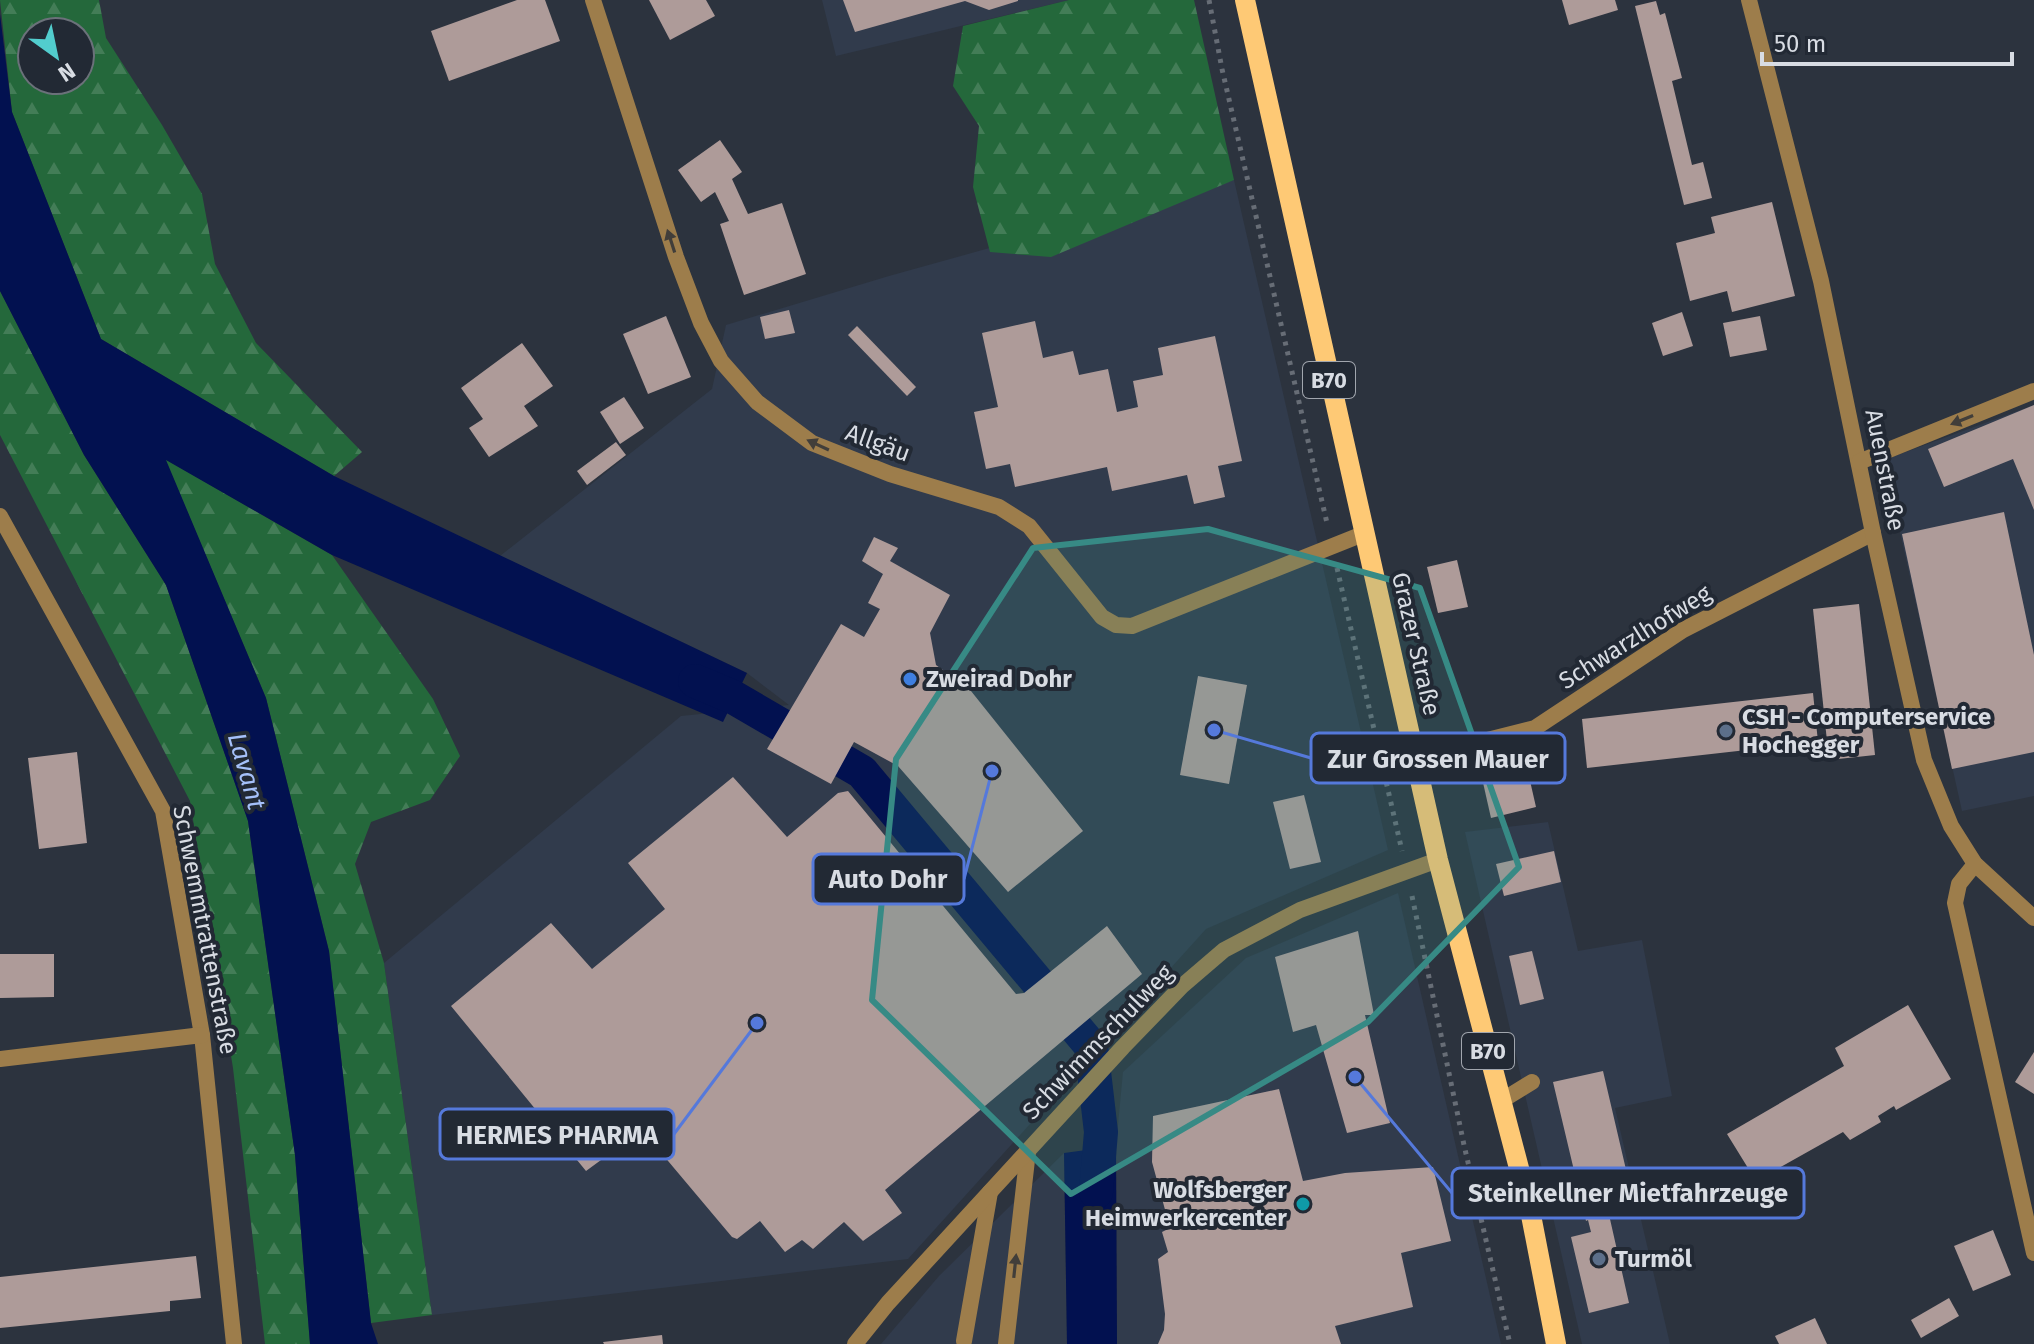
<svg xmlns="http://www.w3.org/2000/svg" width="2034" height="1344" font-family="'Fira Sans',sans-serif">
	<style>
		.built { fill: #313b4c }
		.forest { fill: url(#forest-firs); fill-rule: evenodd }
		.water { fill: #021150 }
		.lines { fill: none; stroke-linecap: round; stroke-linejoin: round }
		.canal { stroke: #021150; stroke-width: 34 }
		.building { fill: #ae9b99 }
		.path { stroke: #676d76; stroke-width: 5; stroke-dasharray: 4 6; stroke-linecap: butt }
		.service { stroke: #9d7d4b; stroke-width: 16 }
		.minor { stroke: #9d7d4b; stroke-width: 16 }
		.primary { stroke: #fec975; stroke-width: 20 }
		.oneway { fill: #413e3a }
		.marked { fill: #378a85; fill-opacity: 0.2; stroke: #378a85; stroke-width: 6; stroke-linejoin: round }
		.shop-dot { fill: #3f7fe0; stroke: #222934; stroke-width: 3 }
		.service-dot { fill: #5c6f8a; stroke: #222934; stroke-width: 3 }
		.culture-dot { fill: #0f9aa8; stroke: #222934; stroke-width: 3 }
		.labels { text-anchor: middle; stroke-width: 8; stroke-linejoin: round; paint-order: stroke }
		.shield { fill: #222934; stroke: #a1a6ae; stroke-width: 2 }
		.shield-label { font-size: 22px; font-weight: bold; fill: #d8dce3 }
		.street-label { font-size: 24px; fill: #d8dce3; stroke: #222934 }
		.poi-label { font-size: 24px; font-weight: bold; fill: #d8dce3; stroke: #222934; text-anchor: start }
		.water-label { font-size: 26px; font-style: italic; fill: #a5c0f9; stroke: #222934 }
		.leader { fill: none; stroke: #5579db; stroke-width: 3 }
		.callout-dot { fill: #5579db; stroke: #222934; stroke-width: 3 }
		.callout { fill: #222934; stroke: #5579db; stroke-width: 3 }
		.callout-label { font-size: 26px; text-anchor: middle; font-weight: bold; fill: #d8dce3 }
	</style>
	<defs>
		<pattern id="forest-firs" width="22" height="20" patternUnits="userSpaceOnUse" patternTransform="scale(2)"><rect width="22" height="20" fill="#24683b"/><path d="M5 1l3.5 6h-7zM16 11l3.5 6h-7z" fill="#437d57"/></pattern>
	</defs>
	<rect width="100%" height="100%" fill="#2c333e"/>
	<g class="built">
		<polygon points="822,0 1069,0 836,56"/>
		<polygon points="1234,180 1388,850 1206,929 908,1259 432,1315 384,963 681,716 789,705 747,673 500,556 712,389 726,325 889,276"/>
		<polygon points="2034,405 2034,796 1962,811 1884,460"/>
		<polygon points="1548,822 1578,951 1642,940 1672,1096 1615,1108 1670,1344 1582,1344 1465,832"/>
		<polygon points="1398,893 1501,1344 1117,1344 1116,1146 1123,1072 1246,958"/>
		<polygon points="1064,1153 1067,1344 881,1344 939,1276"/>
	</g>
	<g class="forest">
		<path d="M0,0H99L106,38L162,125L202,194L215,264L256,343L362,452L334,476L101,339L12,112ZM32,32H80V80H32Z"/>
		<polygon points="1069,0 1194,0 1234,180 1051,257 990,252 973,187 979,126 953,86 963,26"/>
		<polygon points="0,291 84,455 166,585 248,821 295,1155 310,1344 265,1344 233,1068 190,801 0,435"/>
		<polygon points="165,459 332,555 433,699 460,756 430,800 371,822 355,864 384,963 432,1315 371,1323 329,951 266,698"/>
	</g>
	<g class="water">
		<polygon points="0,14 12,112 101,339 334,476 747,673 723,722 332,555 166,460 266,698 329,951 371,1323 378,1344 310,1344 295,1155 248,821 166,585 84,455 0,291"/>
		<polygon points="1116,1146 1117,1344 1067,1344 1064,1153"/>
	</g>
	<g class="lines">
		<polyline class="canal" points="695,681 733,697 862,772 1091,1046 1101,1132 1096,1192"/>
	</g>
	<g class="building">
		<polygon points="517,0 545,0 560,41 449,81 431,31"/>
		<polygon points="649,0 706,0 715,16 670,40"/>
		<polygon points="843,0 1018,0 1018,1 989,10 965,1 855,32"/>
		<polygon points="1562,0 1615,0 1618,10 1569,25"/>
		<polygon points="1656,1 1660,15 1665,13 1682,78 1672,81 1692,165 1703,162 1712,198 1684,205 1635,6"/>
		<polygon points="720,140 742,172 732,179 748,214 782,203 806,274 744,295 720,224 729,221 715,192 701,202 678,170"/>
		<polygon points="1772,202 1795,296 1732,312 1727,291 1690,301 1676,243 1715,233 1711,217"/>
		<polygon points="789,310 795,333 765,339 760,317"/>
		<polygon points="1682,312 1693,346 1663,356 1652,323"/>
		<polygon points="666,316 691,377 648,394 623,334"/>
		<polygon points="1760,316 1767,350 1730,357 1723,323"/>
		<polygon points="1035,321 1043,358 1073,351 1079,375 1108,369 1117,412 1138,407 1133,381 1163,375 1158,348 1215,336 1242,461 1218,466 1225,497 1194,504 1187,475 1112,491 1107,467 1015,487 1010,464 986,469 974,412 998,407 982,333"/>
		<polygon points="857,326 916,387 907,396 848,335"/>
		<polygon points="522,343 553,386 524,406 538,426 489,457 469,428 483,419 461,388"/>
		<polygon points="624,397 644,428 620,444 600,412"/>
		<polygon points="2034,405 2034,510 2013,459 1944,487 1928,449"/>
		<polygon points="616,442 626,455 587,485 577,471"/>
		<polygon points="2004,512 2034,655 2034,752 1952,769 1902,534"/>
		<polygon points="874,537 898,548 890,561 950,595 930,633 936,665 971,691 1083,831 1008,892 898,766 854,742 831,784 767,749 841,624 864,637 880,609 868,603 883,574 862,561"/>
		<polygon points="1457,560 1468,607 1438,613 1427,567"/>
		<polygon points="1859,604 1875,755 1829,760 1813,609"/>
		<polygon points="1198,676 1247,685 1229,784 1180,775"/>
		<polygon points="1813,693 1818,742 1587,768 1582,719"/>
		<polygon points="1522,746 1536,807 1491,818 1477,756"/>
		<polygon points="77,752 87,843 39,849 28,758"/>
		<polygon points="733,777 787,837 838,793 848,791 1016,994 1024,993 1107,926 1142,974 885,1190 902,1213 863,1241 844,1222 813,1249 802,1240 785,1252 760,1221 737,1239 732,1237 642,1130 586,1171 451,1006 551,923 592,969 665,909 628,863"/>
		<polygon points="1304,795 1321,862 1290,869 1273,802"/>
		<polygon points="1554,851 1561,882 1504,896 1496,864"/>
		<polygon points="1358,931 1374,1015 1365,1015 1390,1123 1347,1133 1316,1025 1293,1032 1275,957"/>
		<polygon points="1532,951 1544,999 1520,1005 1509,956"/>
		<polygon points="0,954 54,954 54,997 0,998"/>
		<polygon points="1908,1005 1951,1079 1896,1110 1894,1106 1878,1116 1881,1122 1850,1140 1843,1132 1756,1181 1727,1134 1844,1066 1835,1048"/>
		<polygon points="2034,1052 2034,1094 2015,1082"/>
		<polygon points="1603,1071 1631,1191 1605,1197 1629,1303 1589,1313 1571,1237 1591,1232 1588,1220 1586,1221 1553,1082"/>
		<polygon points="1279,1089 1303,1181 1345,1173 1433,1167 1451,1241 1401,1253 1413,1307 1335,1326 1341,1344 1158,1344 1164,1330 1165,1314 1158,1259 1168,1252 1162,1232 1170,1228 1152,1162 1153,1116"/>
		<polygon points="1993,1230 2011,1275 1973,1291 1954,1246"/>
		<polygon points="196,1256 201,1298 170,1301 170,1311 0,1328 0,1277"/>
		<polygon points="1949,1298 1959,1316 1921,1338 1911,1320"/>
		<polygon points="1815,1318 1827,1344 1779,1344 1775,1336"/>
		<polygon points="662,1335 663,1344 604,1344 603,1342"/>
	</g>
	<g class="lines">
		<g class="path">
			<polyline points="1209,0 1222,69 1327,523"/>
			<polyline points="1337,568 1402,851"/>
			<polyline points="1412,896 1464,1145 1510,1344"/>
		</g>
		<g class="service">
			<polyline points="1416,758 1535,728 1683,630 1873,533"/>
			<polyline points="1501,1101 1532,1082"/>
			<polyline points="964,1341 990,1192"/>
			<polyline points="1006,1344 1028,1151"/>
		</g>
		<g class="minor">
			<polyline points="593,0 676,257 701,323 721,361 757,402 812,443 890,474 999,507 1029,526 1102,617 1116,625 1132,626 1363,534"/>
			<polyline points="1749,0 1821,281 1873,533 1924,760 1951,826 1975,864 2034,918"/>
			<polyline points="1859,462 2034,391"/>
			<polyline points="0,516 163,811 202,1035 234,1344"/>
			<polyline points="1975,864 1959,884 1955,903 2034,1253"/>
			<polyline points="0,1059 202,1035"/>
			<polyline points="855,1344 888,1303 1123,1047 1182,986 1224,950 1300,910 1438,860"/>
		</g>
		<polyline class="primary" points="1245,0 1438,860 1530,1210 1556,1344"/>
	</g>
	<defs><path id="oneway-solid" d="M-6-.8H1V-3.2L6.5 0L1 3.2V.8H-6Z" transform="scale(2)"/></defs>
	<g class="oneway">
		<use href="#oneway-solid" transform="translate(671 241) rotate(-108)"/>
		<use href="#oneway-solid" transform="translate(1962 420) rotate(158)"/>
		<use href="#oneway-solid" transform="translate(818 445) rotate(-155)"/>
		<use href="#oneway-solid" transform="translate(1015 1266) rotate(-84)"/>
	</g>
	<path class="marked" d="M1208,529L1420,588L1519,867L1368,1022L1071,1194L872,1000L896,759L1033,548Z"/>
	<circle class="shop-dot" cx="910" cy="679" r="8"/>
	<g class="service-dot">
		<circle cx="1726" cy="731" r="8"/>
		<circle cx="1599" cy="1259" r="8"/>
	</g>
	<circle class="culture-dot" cx="1303" cy="1204" r="8"/>
	<g class="labels">
		<g class="shield">
			<rect x="1303" y="362" width="52" height="36" rx="6"/>
			<rect x="1462" y="1033" width="52" height="36" rx="6"/>
		</g>
		<g class="shield-label">
			<text x="1329" y="388">B70</text>
			<text x="1488" y="1059">B70</text>
		</g>
		<g class="street-label">
			<text transform="translate(878 443) rotate(20)" y="8">Allgäu</text>
			<text transform="translate(1885 470) rotate(79)" y="8">Auenstraße</text>
			<text transform="translate(1635 637) rotate(-32)" y="8">Schwarzlhofweg</text>
			<text transform="translate(1416 644) rotate(77)" y="8">Grazer Straße</text>
			<text transform="translate(205 930) rotate(79)" y="8">Schwemmtrattenstraße</text>
			<text transform="translate(1098 1042) rotate(-46)" y="8">Schwimmschulweg</text>
		</g>
		<g class="poi-label">
			<text x="926" y="687">Zweirad Dohr</text>
			<text x="1742" y="725">CSH - Computerservice<tspan x="1742" dy="28">Hochegger</tspan></text>
			<text x="1287" y="1198" text-anchor="end">Wolfsberger<tspan x="1287" dy="28">Heimwerkercenter</tspan></text>
			<text x="1615" y="1267">Turmöl</text>
		</g>
		<g class="water-label">
			<text transform="translate(247 771) rotate(74)" y="9">Lavant</text>
		</g>
	</g>
	<path class="leader" d="M1214 730L1311 758M992 771L964 879M757 1023L674 1134M1355 1077L1452 1193"/>
	<g class="callout-dot">
		<circle cx="1214" cy="730" r="8"/>
		<circle cx="992" cy="771" r="8"/>
		<circle cx="757" cy="1023" r="8"/>
		<circle cx="1355" cy="1077" r="8"/>
	</g>
	<g class="callout">
		<rect x="1311" y="733" width="254" height="50" rx="8"/>
		<rect x="813" y="854" width="151" height="50" rx="8"/>
		<rect x="440" y="1109" width="234" height="50" rx="8"/>
		<rect x="1452" y="1168" width="352" height="50" rx="8"/>
	</g>
	<g class="callout-label">
		<text x="1438" y="768">Zur Grossen Mauer</text>
		<text x="888" y="888">Auto Dohr</text>
		<text x="557" y="1144">HERMES PHARMA</text>
		<text x="1628" y="1202">Steinkellner Mietfahrzeuge</text>
	</g>
	<g transform="translate(56 56) rotate(147)"><circle r="38" fill="#222934" stroke="#6b717a" stroke-width="2"/>
	<path d="M0-6L14 30L0 20L-14 30Z" fill="#52cdce"/>
	<text y="-12" font-size="22" font-weight="bold" text-anchor="middle" fill="#d8dce3">N</text>
	</g>
	<path d="M1762 52v12h250v-12" fill="none" stroke="#d8dce3" stroke-width="4"/>
	<text x="1774" y="52" font-size="24" fill="#d8dce3" stroke="#222934" stroke-width="6" paint-order="stroke">50 m</text>
</svg>
